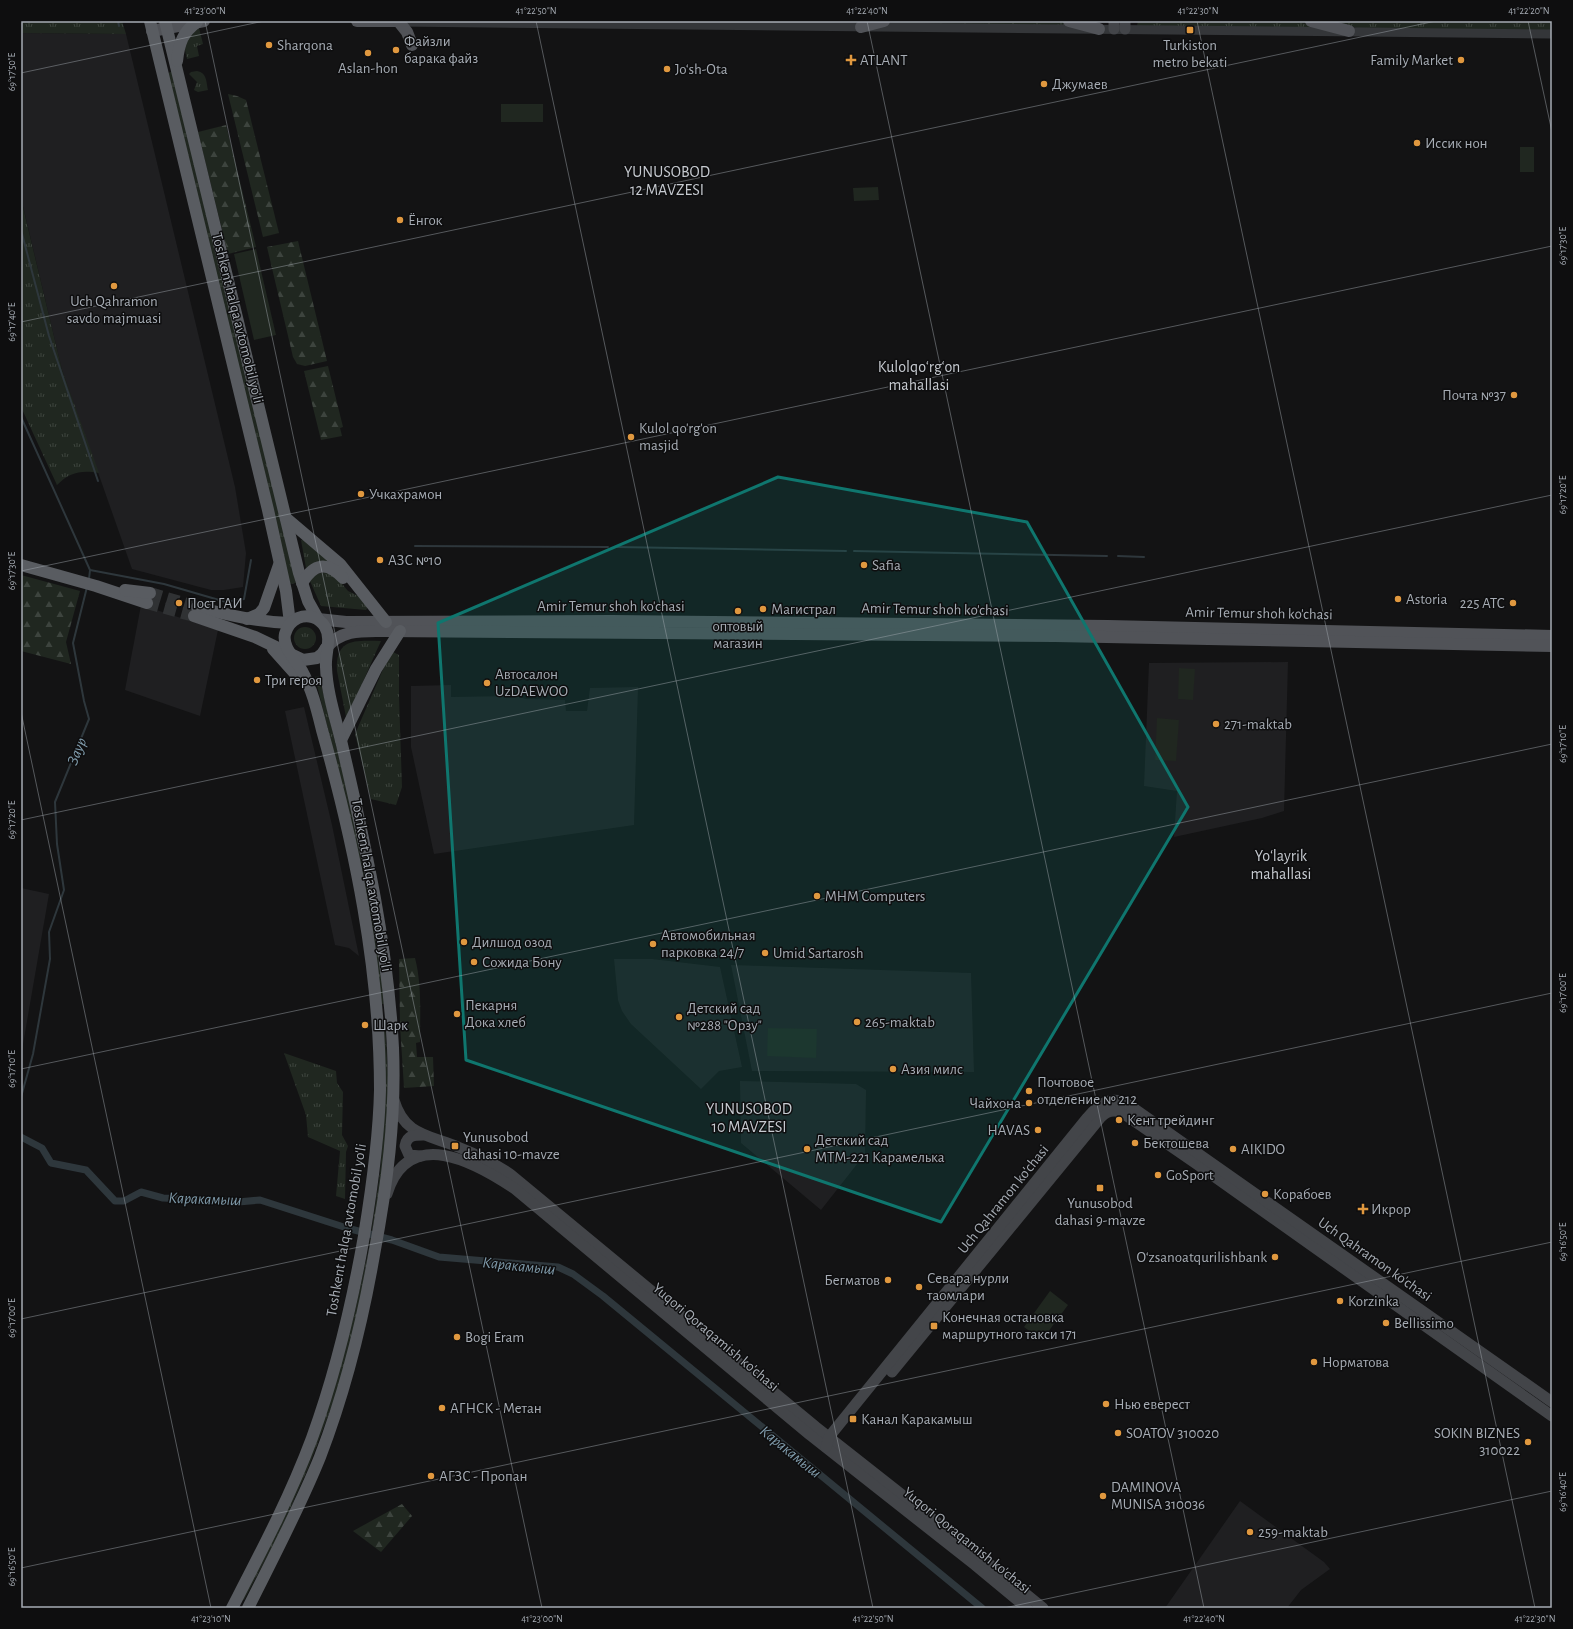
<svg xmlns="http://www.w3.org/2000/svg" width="1573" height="1629" font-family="'Alegreya Sans',sans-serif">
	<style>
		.built { fill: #1f1f21 }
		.grass { fill: url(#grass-tufts) }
		.forest { fill: url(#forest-firs) }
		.garden { fill: #202720 }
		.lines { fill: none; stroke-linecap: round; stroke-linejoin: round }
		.stream { stroke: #2e373c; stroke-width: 2 }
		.canal { stroke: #2e373c; stroke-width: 7 }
		.trunk-tunnel { stroke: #303234; stroke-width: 12; stroke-dasharray: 12 6; stroke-linecap: butt }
		.tertiary { stroke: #343639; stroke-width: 9 }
		.secondary { stroke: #434549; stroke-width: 11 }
		.primary { stroke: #515358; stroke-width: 12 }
		.trunk { stroke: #595c61; stroke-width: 12 }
		.marked { fill: #0f766e; fill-opacity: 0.2; stroke: #0f766e; stroke-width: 3; stroke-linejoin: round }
		.ticks { fill: none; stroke: #a6acb4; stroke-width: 1; stroke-opacity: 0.45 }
		.poi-dot { fill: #e0983f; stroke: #0e0e0f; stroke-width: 1.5 }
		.labels { text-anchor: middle; stroke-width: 3; stroke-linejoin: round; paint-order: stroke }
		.poi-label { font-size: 15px; fill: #a6acb4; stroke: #0e0e0f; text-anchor: start }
		.street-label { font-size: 15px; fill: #a6acb4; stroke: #0e0e0f }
		.neighbourhood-label { font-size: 16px; fill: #c6cad0; stroke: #0e0e0f }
		.water-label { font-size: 16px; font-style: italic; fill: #809cac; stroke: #0e0e0f }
		.neatline { fill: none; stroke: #a6acb4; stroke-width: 1.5 }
		.ticks-label { font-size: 10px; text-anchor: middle; fill: #a6acb4 }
	</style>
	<defs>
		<pattern id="grass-tufts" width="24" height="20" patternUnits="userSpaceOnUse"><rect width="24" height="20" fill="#202720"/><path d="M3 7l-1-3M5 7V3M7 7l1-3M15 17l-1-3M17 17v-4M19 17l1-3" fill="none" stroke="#3d443e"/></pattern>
		<pattern id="forest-firs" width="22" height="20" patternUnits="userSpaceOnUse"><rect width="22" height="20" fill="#202720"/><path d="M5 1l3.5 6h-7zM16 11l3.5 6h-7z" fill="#3d443e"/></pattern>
	</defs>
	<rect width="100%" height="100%" fill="#131314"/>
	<g class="built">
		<polygon points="21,33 126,34 235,487 246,553 243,587 224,590 211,590 132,569 62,370 21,198"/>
		<polygon points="141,605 218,630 200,716 125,690"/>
		<polygon points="1288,662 1284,811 1262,818 1174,837 1177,791 1144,786 1149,663"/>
		<polygon points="451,685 451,697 515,696 526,699 565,700 566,711 587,711 590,688 638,687 634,825 434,854 411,747 411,686"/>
		<polygon points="304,707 332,825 359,956 349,948 335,945 285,711"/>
		<polygon points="21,888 49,894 21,1056"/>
		<polygon points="614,959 652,959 720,967 742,1067 719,1071 701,1089 631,1024 622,1011 618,1000"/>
		<polygon points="731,965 971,973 974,1072 752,1071"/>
		<polygon points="740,1081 856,1084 866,1090 865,1154 821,1210 741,1143"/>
		<polygon points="1240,1501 1324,1562 1330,1569 1301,1590 1287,1608 1165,1608"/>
	</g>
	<g class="grass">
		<polygon points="21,21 122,21 126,34 21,33"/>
		<polygon points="900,21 1058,21 1071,25 884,24"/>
		<polygon points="1138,21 1291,21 1309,24 1317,28 1137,26"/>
		<polygon points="1326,21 1552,21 1552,30 1358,28"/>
		<polygon points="199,28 203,44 197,46 199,56 187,59 185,50 186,39"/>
		<polygon points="173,71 296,583 290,584 168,73"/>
		<path d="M197,71C207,73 206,81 208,90L198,92L194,90L197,82L189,74L191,72Z"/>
		<path d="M22,203L62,370L99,473C81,470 70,472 57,485L21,407V204Z"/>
		<polygon points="301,540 305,540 326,558 328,562 306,568"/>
		<polygon points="324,572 334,574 348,591 356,595 360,595 369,606 366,610 321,606 310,581 315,575"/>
		<circle cx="305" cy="638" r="11"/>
		<path d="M381,641C369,666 360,692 346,717L337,671C335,637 357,641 381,641Z"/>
		<polygon points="391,651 399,655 399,696 402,787 396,805 371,799 355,734"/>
		<polygon points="319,676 353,814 377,932 384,1004 380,1004 349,815 315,677"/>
		<polygon points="385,1020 389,1096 386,1154 356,1323 336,1395 309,1466 279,1534 244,1600 241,1599 259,1566 353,1320 369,1247 380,1173 383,1135 382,1021"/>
		<polygon points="284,1053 336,1071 337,1083 343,1092 342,1135 348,1146 346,1152 345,1199 336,1196 340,1151 308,1137 306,1115"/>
	</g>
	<g class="forest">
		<polygon points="228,94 237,96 246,100 279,233 263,237"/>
		<polygon points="226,125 256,247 228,254 198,132"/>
		<polygon points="298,241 327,361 305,366 297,364 293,357 267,247"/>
		<polygon points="328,366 343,427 340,428 342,436 321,440 304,371"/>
		<polygon points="21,575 80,591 66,642 71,664 21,651"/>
		<path d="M415,958C422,985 420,1014 420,1042L416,1043L417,1057H433L434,1086L404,1088L400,1025L399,959Z"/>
		<polygon points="402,1504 412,1516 381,1552 353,1531"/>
	</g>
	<g class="garden">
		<rect x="501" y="104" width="42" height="18"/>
		<rect x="1520" y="147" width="14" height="25"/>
		<polygon points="878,187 879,200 854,201 853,188"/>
		<polygon points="256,249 276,335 254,340 234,254"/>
		<polygon points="1179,668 1195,669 1193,700 1178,699"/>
		<polygon points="1157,718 1179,720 1176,761 1155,760"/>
		<polygon points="768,1028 817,1029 816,1058 767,1056"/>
		<polygon points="1050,1291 1068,1305 1042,1340 1024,1327"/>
	</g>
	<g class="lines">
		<g class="stream">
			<polyline points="118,21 119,26"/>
			<polyline points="21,230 49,336 98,481"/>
			<polyline points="21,417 90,570 89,579"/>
			<polyline points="415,546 608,547"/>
			<polyline points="617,547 846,551"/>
			<polyline points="854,551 1107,556"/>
			<polyline points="1118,556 1144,557"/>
			<polyline points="90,570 164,584 226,602 244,599 251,560"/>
			<polyline points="21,1097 33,1054 50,959 49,932 64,890 57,844 55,802 89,719 84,701 73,643 87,587"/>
		</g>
		<polyline class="canal" points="21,1137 42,1148 51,1163 86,1170 115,1201 124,1201 141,1192 163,1198 238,1202 260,1200 347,1228 392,1240 439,1257 558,1267 573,1274 603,1296 982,1608"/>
		<g class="trunk-tunnel">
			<polyline points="150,593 197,607"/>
			<polyline points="147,603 194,616"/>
		</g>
		<polyline class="tertiary" points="399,22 1552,34"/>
		<g class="secondary">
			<polyline points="1114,21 1114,29"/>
			<polyline points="1125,21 1125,29"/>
			<path d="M394,1100C404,1135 428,1135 458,1147C476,1154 494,1163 510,1174L816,1427L981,1557L1043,1608"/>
			<path d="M420,1156L409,1155L405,1146C407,1135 414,1135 423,1135"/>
			<path d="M387,1194C408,1125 475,1162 515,1189L810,1435L975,1565L1027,1608"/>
			<path d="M892,1372L1101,1117C1108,1110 1116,1109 1124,1114L1198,1165L1552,1416"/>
			<path d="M826,1447L829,1437L1087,1118C1099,1104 1111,1094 1129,1105L1552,1402"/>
		</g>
		<g class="primary">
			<polyline points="357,21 401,21"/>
			<polyline points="1069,21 1099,29"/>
			<polyline points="1311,21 1349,31"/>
			<polyline points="399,22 407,32 412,45"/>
			<polyline points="861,27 884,21"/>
			<polyline points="152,31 204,21"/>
			<polyline points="318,619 346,622 611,621 1108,626 1552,636"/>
			<path d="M326,648C342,629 362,631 385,631L1055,636L1552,646"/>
		</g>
		<g class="trunk">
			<polyline points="150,21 268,510 286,591 290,623"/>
			<polyline points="165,21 299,573 308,601 318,619"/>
			<path d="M177,61C179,43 183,32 197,22"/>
			<polyline points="286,518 340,564 386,622"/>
			<polyline points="21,565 96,586 147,603"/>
			<path d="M302,583C314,563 327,561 343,578"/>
			<polyline points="125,590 150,593"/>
			<path d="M197,607C228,615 258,622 290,623"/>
			<polyline points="194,616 255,637 303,660 317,658 322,654 326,648"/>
			<polyline points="247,619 259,614 264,608 279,565"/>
			<polyline points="273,649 298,677"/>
			<polyline points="341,740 376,669 400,631"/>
			<path d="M232,1608C261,1552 290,1497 312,1438C336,1372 352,1304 364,1236C372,1187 379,1139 380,1090C380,968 355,847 322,730C317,710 312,689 302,671C296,659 282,648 285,634C287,627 291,621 298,618C308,614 319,617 325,627C332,638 325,654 326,667C327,695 337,722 343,749C366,848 388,946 393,1048C396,1118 387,1186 374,1255C362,1324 345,1392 320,1457C299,1509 273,1558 248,1608"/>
		</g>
	</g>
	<path class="marked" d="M778,477L1027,522L1188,807L941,1222L466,1060L438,623Z"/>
	<path class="ticks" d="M205,21L542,1608M536,21L873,1608M867,21L1204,1608M1197,21L1535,1608M1528,21L1552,132M21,73L264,21M21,322L1436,21M21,571L1552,246M21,712L211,1608M21,820L1552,495M21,1069L1552,744M21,1319L1552,993M21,1568L1552,1242M1004,1608L1552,1491"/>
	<g class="poi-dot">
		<rect x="1186" y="26" width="8" height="8" rx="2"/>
		<circle cx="269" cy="45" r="4"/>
		<circle cx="396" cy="50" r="4"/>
		<circle cx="368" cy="53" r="4"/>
		<path d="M849 54h4v4h4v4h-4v4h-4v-4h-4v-4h4z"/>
		<circle cx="1461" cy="60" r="4"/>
		<circle cx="667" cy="69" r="4"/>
		<circle cx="1044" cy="84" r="4"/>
		<circle cx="1417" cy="143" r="4"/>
		<circle cx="400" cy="220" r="4"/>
		<circle cx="114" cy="286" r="4"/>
		<circle cx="1514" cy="395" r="4"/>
		<circle cx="631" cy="437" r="4"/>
		<circle cx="361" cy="494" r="4"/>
		<circle cx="380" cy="560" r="4"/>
		<circle cx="864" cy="565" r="4"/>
		<circle cx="1398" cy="599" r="4"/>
		<circle cx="179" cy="603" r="4"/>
		<circle cx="1513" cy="603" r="4"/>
		<circle cx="763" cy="609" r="4"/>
		<circle cx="738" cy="611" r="4"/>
		<circle cx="257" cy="680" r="4"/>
		<circle cx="487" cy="683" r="4"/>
		<circle cx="1216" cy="724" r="4"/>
		<circle cx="817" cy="896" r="4"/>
		<circle cx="464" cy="942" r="4"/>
		<circle cx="653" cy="944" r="4"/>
		<circle cx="765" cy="953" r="4"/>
		<circle cx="474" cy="962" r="4"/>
		<circle cx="457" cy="1014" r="4"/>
		<circle cx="679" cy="1017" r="4"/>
		<circle cx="857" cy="1022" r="4"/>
		<circle cx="365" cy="1025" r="4"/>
		<circle cx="893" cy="1069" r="4"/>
		<circle cx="1029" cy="1091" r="4"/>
		<circle cx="1029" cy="1103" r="4"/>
		<circle cx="1119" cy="1120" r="4"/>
		<circle cx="1038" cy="1130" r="4"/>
		<circle cx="1135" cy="1143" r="4"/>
		<rect x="451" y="1142" width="8" height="8" rx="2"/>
		<circle cx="807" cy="1149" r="4"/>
		<circle cx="1233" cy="1149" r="4"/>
		<circle cx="1158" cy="1175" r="4"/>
		<rect x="1096" y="1184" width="8" height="8" rx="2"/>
		<circle cx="1265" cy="1194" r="4"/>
		<path d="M1361 1203h4v4h4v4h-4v4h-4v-4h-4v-4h4z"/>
		<circle cx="1275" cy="1257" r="4"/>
		<circle cx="888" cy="1280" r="4"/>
		<circle cx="919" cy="1287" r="4"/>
		<circle cx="1340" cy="1301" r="4"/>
		<circle cx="1386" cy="1323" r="4"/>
		<rect x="930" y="1322" width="8" height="8" rx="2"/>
		<circle cx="457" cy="1337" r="4"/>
		<circle cx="1314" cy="1362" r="4"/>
		<circle cx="1106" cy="1404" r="4"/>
		<circle cx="442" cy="1408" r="4"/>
		<rect x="849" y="1415" width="8" height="8" rx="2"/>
		<circle cx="1118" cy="1433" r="4"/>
		<circle cx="1528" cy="1442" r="4"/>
		<circle cx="431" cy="1476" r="4"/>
		<circle cx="1103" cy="1496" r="4"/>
		<circle cx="1250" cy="1532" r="4"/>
	</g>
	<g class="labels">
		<g class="poi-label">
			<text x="404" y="46">Файзли<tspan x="404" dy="17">барака файз</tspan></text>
			<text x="277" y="50">Sharqona</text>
			<text x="1190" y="50" text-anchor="middle">Turkiston<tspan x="1190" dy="17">metro bekati</tspan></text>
			<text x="860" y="65">ATLANT</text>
			<text x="1453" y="65" text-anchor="end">Family Market</text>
			<text x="368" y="73" text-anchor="middle">Aslan-hon</text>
			<text x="675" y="74">Jo‘sh-Ota</text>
			<text x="1052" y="89">Джумаев</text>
			<text x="1425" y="148">Иссик нон</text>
			<text x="408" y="225">Ёнгок</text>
			<text x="114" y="306" text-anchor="middle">Uch Qahramon<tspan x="114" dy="17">savdo majmuasi</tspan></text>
			<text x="1506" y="400" text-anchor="end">Почта №37</text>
			<text x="639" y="433">Kulol qo'rg'on<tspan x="639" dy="17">masjid</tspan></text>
			<text x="369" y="499">Учкахрамон</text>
			<text x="388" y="565">АЗС №10</text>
			<text x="872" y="570">Safia</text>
			<text x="1406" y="604">Astoria</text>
			<text x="187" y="608">Пост ГАИ</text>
			<text x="1505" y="608" text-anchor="end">225 АТС</text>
			<text x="771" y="614">Магистрал</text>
			<text x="738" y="631" text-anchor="middle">оптовый<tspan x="738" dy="17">магазин</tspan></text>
			<text x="495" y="679">Автосалон<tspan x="495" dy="17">UzDAEWOO</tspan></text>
			<text x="265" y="685">Три героя</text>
			<text x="1224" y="729">271-maktab</text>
			<text x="825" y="901">MHM Computers</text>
			<text x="661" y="940">Автомобильная<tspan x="661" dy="17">парковка 24/7</tspan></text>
			<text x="472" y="947">Дилшод озод</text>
			<text x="773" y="958">Umid Sartarosh</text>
			<text x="482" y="967">Сожида Бону</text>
			<text x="465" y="1010">Пекарня<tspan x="465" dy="17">Дока хлеб</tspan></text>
			<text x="687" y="1013">Детский сад<tspan x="687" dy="17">№288 "Орзу"</tspan></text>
			<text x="865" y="1027">265-maktab</text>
			<text x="373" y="1030">Шарк</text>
			<text x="901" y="1074">Азия милс</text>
			<text x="1037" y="1087">Почтовое<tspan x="1037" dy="17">отделение № 212</tspan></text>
			<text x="1021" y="1108" text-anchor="end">Чайхона</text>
			<text x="1127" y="1125">Кент трейдинг</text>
			<text x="1030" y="1135" text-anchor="end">HAVAS</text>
			<text x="463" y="1142">Yunusobod<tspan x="463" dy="17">dahasi 10-mavze</tspan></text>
			<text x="815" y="1145">Детский сад<tspan x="815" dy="17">МТМ-221 Карамелька</tspan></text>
			<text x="1143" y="1148">Бектошева</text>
			<text x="1241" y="1154">AIKIDO</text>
			<text x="1166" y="1180">GoSport</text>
			<text x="1273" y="1199">Корабоев</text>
			<text x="1100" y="1208" text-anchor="middle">Yunusobod<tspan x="1100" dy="17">dahasi 9-mavze</tspan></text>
			<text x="1371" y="1214">Икрор</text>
			<text x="1267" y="1262" text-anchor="end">Oʻzsanoatqurilishbank</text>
			<text x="927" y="1283">Севара нурли<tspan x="927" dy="17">таомлари</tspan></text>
			<text x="880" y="1285" text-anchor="end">Бегматов</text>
			<text x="1348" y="1306">Korzinka</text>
			<text x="942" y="1322">Конечная остановка<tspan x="942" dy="17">маршрутного такси 171</tspan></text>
			<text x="1394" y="1328">Bellissimo</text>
			<text x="465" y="1342">Bogi Eram</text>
			<text x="1322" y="1367">Норматова</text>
			<text x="1114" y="1409">Нью еверест</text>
			<text x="450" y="1413">АГНСК - Метан</text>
			<text x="861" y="1424">Канал Каракамыш</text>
			<text x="1126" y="1438">SOATOV 310020</text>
			<text x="1520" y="1438" text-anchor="end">SOKIN BIZNES<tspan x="1520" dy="17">310022</tspan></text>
			<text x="439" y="1481">АГЗС - Пропан</text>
			<text x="1111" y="1492">DAMINOVA<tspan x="1111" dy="17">MUNISA 310036</tspan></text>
			<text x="1258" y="1537">259-maktab</text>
		</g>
		<g class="street-label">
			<text transform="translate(238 318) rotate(76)" y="5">Toshkent halqa avtomobil yo'li</text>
			<text x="611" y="611">Amir Temur shoh ko'chasi</text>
			<text transform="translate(935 609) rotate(1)" y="5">Amir Temur shoh ko'chasi</text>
			<text transform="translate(1259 613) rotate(1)" y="5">Amir Temur shoh ko'chasi</text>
			<text transform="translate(372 885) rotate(80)" y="5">Toshkent halqa avtomobil yo'li</text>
			<text transform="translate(1003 1199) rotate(-51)" y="5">Uch Qahramon ko'chasi</text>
			<text transform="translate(346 1230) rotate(-80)" y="5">Toshkent halqa avtomobil yo'li</text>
			<text transform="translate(1375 1259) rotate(35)" y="5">Uch Qahramon ko'chasi</text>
			<text transform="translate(716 1337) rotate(40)" y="5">Yuqori Qoraqamish ko'chasi</text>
			<text transform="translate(967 1540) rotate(39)" y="5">Yuqori Qoraqamish ko'chasi</text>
		</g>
		<g class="neighbourhood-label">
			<text x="667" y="177">YUNUSOBOD<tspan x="667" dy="18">12 MAVZESI</tspan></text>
			<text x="919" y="372">Kulolqoʻrgʻon<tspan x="919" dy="18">mahallasi</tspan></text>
			<text x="1281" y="861">Yoʻlayrik<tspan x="1281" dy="18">mahallasi</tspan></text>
			<text x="749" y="1114">YUNUSOBOD<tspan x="749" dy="18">10 MAVZESI</tspan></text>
		</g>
		<g class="water-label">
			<text transform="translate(76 751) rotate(-68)" y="6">Заур</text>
			<text transform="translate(205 1198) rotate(2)" y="6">Каракамыш</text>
			<text transform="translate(519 1265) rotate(6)" y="6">Каракамыш</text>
			<text transform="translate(791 1451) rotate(39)" y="6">Каракамыш</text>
		</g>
	</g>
	<rect width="1573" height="1629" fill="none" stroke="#0e0e0f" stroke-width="44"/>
	<rect x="22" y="22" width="1529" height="1585" class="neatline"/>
	<g class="ticks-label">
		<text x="205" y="14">41°23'00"N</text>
		<text x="536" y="14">41°22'50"N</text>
		<text x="867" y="14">41°22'40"N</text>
		<text x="1198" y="14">41°22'30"N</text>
		<text x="1529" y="14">41°22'20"N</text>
		<text transform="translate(11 72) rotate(-90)" y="4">69°17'50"E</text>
		<text transform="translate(1562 246) rotate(-90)" y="4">69°17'30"E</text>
		<text transform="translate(11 322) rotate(-90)" y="4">69°17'40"E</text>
		<text transform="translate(1562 495) rotate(-90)" y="4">69°17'20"E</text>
		<text transform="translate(11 571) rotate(-90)" y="4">69°17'30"E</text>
		<text transform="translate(1562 744) rotate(-90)" y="4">69°17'10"E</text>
		<text transform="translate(11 820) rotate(-90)" y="4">69°17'20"E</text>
		<text transform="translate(1562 993) rotate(-90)" y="4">69°17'00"E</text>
		<text transform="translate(11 1069) rotate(-90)" y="4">69°17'10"E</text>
		<text transform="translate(1562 1242) rotate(-90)" y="4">69°16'50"E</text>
		<text transform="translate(11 1318) rotate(-90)" y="4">69°17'00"E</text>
		<text transform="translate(1562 1492) rotate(-90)" y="4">69°16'40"E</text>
		<text transform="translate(11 1567) rotate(-90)" y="4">69°16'50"E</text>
		<text x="211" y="1622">41°23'10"N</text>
		<text x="542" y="1622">41°23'00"N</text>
		<text x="873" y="1622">41°22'50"N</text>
		<text x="1204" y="1622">41°22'40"N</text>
		<text x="1535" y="1622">41°22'30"N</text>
	</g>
</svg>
